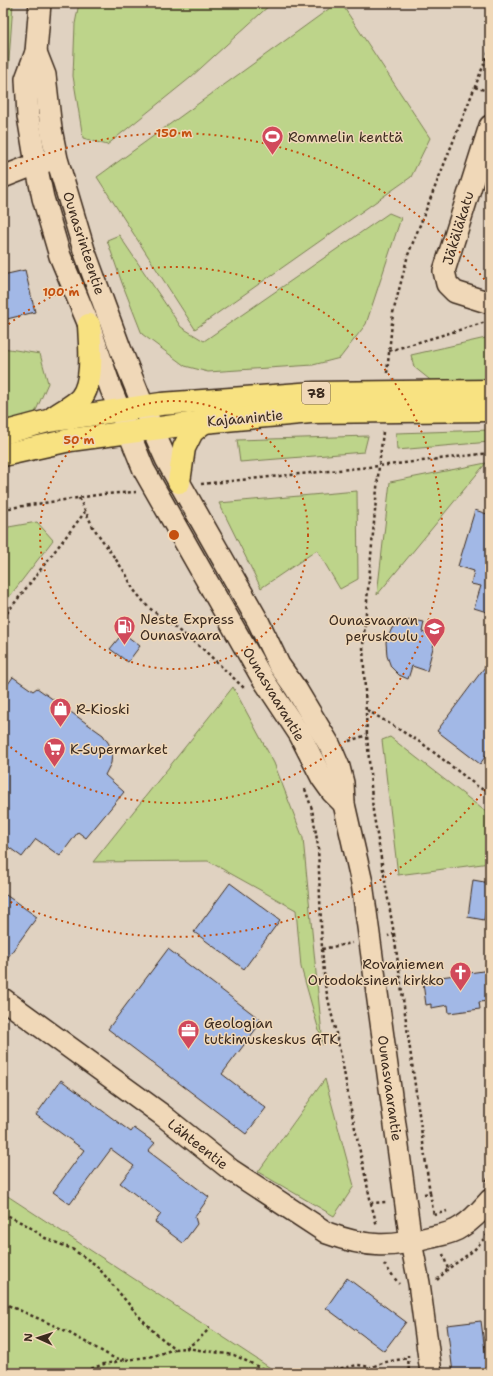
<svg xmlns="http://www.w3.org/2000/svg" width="493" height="1376" font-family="'Shantell Sans',sans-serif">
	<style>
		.green { fill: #bdd48a; stroke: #7c7f54 }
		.building { fill: #a2b8e6; stroke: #3b2a1e }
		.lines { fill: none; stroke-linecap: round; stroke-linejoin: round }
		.minor-casing { stroke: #3b2a1e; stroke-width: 24 }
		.major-casing { stroke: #3b2a1e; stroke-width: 25 }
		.path { stroke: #3b2a1e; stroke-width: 2.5; stroke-dasharray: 3 3; stroke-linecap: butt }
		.minor { stroke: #f0d8b8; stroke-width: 21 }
		.major { stroke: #f8e281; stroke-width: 22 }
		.ring { fill: none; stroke: #c55010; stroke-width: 2; stroke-dasharray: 2 4 }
		.labels { text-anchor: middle; stroke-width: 3; stroke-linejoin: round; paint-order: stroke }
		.shield { fill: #f0d8b8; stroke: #715e4c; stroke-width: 1 }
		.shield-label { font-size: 13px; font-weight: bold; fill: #3b2a1e }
		.poi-label { font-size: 14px; fill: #3b2a1e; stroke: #f0d8b8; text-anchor: start }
		.street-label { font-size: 14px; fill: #3b2a1e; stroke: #f0d8b8 }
		.centre { fill: #c55010; stroke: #f0d8b8; stroke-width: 2 }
		.ring-label { font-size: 12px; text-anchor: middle; font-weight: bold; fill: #c55010; stroke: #f0d8b8; stroke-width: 3; stroke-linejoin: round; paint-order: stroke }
	</style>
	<rect width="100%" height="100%" fill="#e0d2c1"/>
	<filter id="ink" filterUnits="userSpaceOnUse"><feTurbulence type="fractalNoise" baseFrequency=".025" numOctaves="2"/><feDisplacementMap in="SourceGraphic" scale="8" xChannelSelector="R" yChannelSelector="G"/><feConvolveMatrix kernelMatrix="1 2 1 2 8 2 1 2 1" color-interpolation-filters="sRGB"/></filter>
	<g filter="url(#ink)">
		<g class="green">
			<polygon points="3,3 13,3 4,132 3,135"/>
			<polygon points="79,3 272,3 190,78 107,145 83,138 73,76 75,24"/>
			<polygon points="337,3 341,3 430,138 411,177 195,329 97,177"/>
			<polygon points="389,213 401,218 366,324 340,358 313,365 208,372 185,366 142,334 122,283 107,240 119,235 181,327 204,341"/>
			<polygon points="490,337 490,386 434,383 414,367 411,355"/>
			<polygon points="3,348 40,354 48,383 34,415 3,422"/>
			<polygon points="490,430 490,442 397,450 396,433"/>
			<polygon points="368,436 364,452 240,462 237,440"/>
			<polygon points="486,463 377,595 390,482"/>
			<polygon points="357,491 358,579 340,589 317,550 261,588 219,503"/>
			<polygon points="37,522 53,540 3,605 3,528"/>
			<polygon points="233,687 274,763 303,838 323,1045 301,967 296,910 208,861 93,862"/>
			<polygon points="390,737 490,815 490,863 398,875 382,740"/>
			<polygon points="325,1079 354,1186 334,1216 258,1172"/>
			<polygon points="3,1193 278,1373 3,1373"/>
		</g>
		<g class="building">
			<polygon points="25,270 35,312 3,320 3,275"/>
			<polygon points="475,510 490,515 490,613 474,608 481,586 471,584 474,571 458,566"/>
			<polygon points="413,620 424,622 422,632 436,636 427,671 412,666 408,679 399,675 391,667 387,656 386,642 392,628 402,622"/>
			<polygon points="123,633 140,646 128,662 110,649"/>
			<polygon points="490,660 490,750 480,764 437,731"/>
			<polygon points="13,677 33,691 37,688 103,735 109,744 112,753 111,763 105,775 124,792 86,838 78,832 60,856 36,839 22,857 3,843 3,691"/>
			<polygon points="473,880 490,883 484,920 468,917"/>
			<polygon points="230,883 280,920 244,969 194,932"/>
			<polygon points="3,893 37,917 3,964"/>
			<polygon points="168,949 262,1021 222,1074 266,1108 246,1134 108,1029"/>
			<polygon points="490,970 490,1001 479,1002 480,1009 449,1013 448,1005 431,1008 431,1004 426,1005 423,983 428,982 427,979"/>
			<polygon points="61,1080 131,1132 134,1128 155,1143 148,1151 209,1197 195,1217 197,1224 183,1243 155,1222 161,1214 120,1183 134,1166 111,1149 70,1204 53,1192 84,1150 36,1115"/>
			<polygon points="347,1278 406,1322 384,1351 326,1308"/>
			<polygon points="481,1321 488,1373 453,1373 447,1325"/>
		</g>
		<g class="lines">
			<defs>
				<g id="minor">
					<polyline points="40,3 36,52 26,79 28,116 36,164 43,198 60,256 89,325 111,389 144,470 261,676 300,735 322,778 332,792 344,804"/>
					<polyline points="36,52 45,75 51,129 57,159 84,250 120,348 152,428 166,459 258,621 279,665 296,689 330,746 339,767 343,783 344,804 362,883 411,1242 419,1283 431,1373"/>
					<polyline points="490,126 444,271 447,284 455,292 490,303"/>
					<polyline points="3,177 36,164 48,161"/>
					<path d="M3,999L161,1114L231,1170L327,1233C367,1248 391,1248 432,1237C441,1235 453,1233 461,1227C473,1220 481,1210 490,1200"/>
				</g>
				<g id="major">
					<path d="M53,418C62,411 74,406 81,398C94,382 90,345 89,325"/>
					<polyline points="3,433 48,421 161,404 314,393 490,391"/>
					<polyline points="3,455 70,440 204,422 311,412 490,410"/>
					<polyline points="179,482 184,448 192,432 204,422"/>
				</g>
			</defs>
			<use href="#minor" class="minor-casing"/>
			<use href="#major" class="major-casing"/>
			<g class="path">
				<polyline points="475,87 490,92"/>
				<polyline points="389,351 486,322"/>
				<polyline points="387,373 393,313 408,255 490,49"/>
				<polyline points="383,432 379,466 363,646 367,735 373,811 394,934 388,936"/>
				<polyline points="201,484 379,466 490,453"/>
				<polyline points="79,498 93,527 126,574 133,589 148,607 204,650 244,688"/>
				<polyline points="3,509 104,494 136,492"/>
				<polyline points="3,618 85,512"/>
				<polyline points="367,710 423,744 477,786 490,794"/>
				<polyline points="349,741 367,735"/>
				<polyline points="305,789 312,809 318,846 322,949 325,985 342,1060 350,1105 371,1203 387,1202"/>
				<polyline points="394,934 430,1193"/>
				<polyline points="322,949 352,943"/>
				<polyline points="486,1181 490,1176"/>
				<polyline points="424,1194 430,1193 434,1216"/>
				<polyline points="371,1203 377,1226"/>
				<polyline points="3,1213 28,1226 45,1238 72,1249 96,1265 137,1314 155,1333 175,1349 186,1348 198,1340 210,1328"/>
				<polyline points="434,1215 447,1211"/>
				<polyline points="443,1254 448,1269"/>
				<polyline points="384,1264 399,1284"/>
				<polyline points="437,1280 448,1269 474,1250 490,1232"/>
				<polyline points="3,1303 62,1329 114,1358 126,1360"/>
				<polyline points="186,1348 234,1355 271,1373"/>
				<polyline points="408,1355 409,1373"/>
				<polyline points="3,1370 10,1373"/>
				<polyline points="80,1373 104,1364 126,1360 154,1356 174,1349"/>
				<polyline points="317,1373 358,1365 371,1367"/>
				<path d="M364,1373C376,1362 392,1361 408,1358"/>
			</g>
			<use href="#minor" class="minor"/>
			<use href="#major" class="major"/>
		</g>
	</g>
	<g class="ring">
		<circle cx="174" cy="535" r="134"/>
		<path d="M4 328A268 268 0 1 1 4 742"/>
		<path d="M489 785A402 402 0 0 1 4 899M4 171A402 402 0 0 1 489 285"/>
	</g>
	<defs>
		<symbol id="stadium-pin" viewBox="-11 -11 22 30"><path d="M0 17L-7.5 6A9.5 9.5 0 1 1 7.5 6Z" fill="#d1495b" stroke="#f0d8b8"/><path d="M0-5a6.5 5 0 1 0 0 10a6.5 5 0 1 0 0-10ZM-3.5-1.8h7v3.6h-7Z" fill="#fff"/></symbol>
		<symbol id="fuel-pin" viewBox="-11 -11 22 30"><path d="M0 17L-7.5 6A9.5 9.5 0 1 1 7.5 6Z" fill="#d1495b" stroke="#f0d8b8"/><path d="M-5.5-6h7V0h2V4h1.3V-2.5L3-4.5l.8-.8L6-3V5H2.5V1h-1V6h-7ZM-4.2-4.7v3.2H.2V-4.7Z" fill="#fff"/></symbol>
		<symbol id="school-pin" viewBox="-11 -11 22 30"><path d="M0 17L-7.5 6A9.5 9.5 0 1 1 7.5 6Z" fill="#d1495b" stroke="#f0d8b8"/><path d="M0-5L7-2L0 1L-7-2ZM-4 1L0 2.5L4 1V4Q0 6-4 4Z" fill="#fff"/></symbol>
		<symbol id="shop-pin" viewBox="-11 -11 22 30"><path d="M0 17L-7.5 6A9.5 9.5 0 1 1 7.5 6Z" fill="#d1495b" stroke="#f0d8b8"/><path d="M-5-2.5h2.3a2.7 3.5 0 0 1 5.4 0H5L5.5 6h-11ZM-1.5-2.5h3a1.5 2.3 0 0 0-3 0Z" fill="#fff"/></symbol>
		<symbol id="supermarket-pin" viewBox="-11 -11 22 30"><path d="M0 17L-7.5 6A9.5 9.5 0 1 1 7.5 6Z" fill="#d1495b" stroke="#f0d8b8"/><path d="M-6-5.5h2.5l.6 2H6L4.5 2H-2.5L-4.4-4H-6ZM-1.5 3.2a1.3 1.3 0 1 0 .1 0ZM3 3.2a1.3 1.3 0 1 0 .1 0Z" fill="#fff"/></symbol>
		<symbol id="church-pin" viewBox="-11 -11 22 30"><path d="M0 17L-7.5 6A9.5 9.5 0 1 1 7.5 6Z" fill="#d1495b" stroke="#f0d8b8"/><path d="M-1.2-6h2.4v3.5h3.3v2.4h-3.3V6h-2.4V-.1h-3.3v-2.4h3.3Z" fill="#fff"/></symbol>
		<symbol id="office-pin" viewBox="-11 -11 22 30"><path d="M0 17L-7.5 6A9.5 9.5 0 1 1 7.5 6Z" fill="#d1495b" stroke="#f0d8b8"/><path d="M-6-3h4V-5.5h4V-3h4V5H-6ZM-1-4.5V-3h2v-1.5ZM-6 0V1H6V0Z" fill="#fff"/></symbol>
	</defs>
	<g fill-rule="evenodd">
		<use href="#stadium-pin" x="260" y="124" width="25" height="34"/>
		<use href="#fuel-pin" x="112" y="614" width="25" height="34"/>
		<use href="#school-pin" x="422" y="616" width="25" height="34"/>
		<use href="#shop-pin" x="48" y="696" width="25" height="34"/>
		<use href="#supermarket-pin" x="42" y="736" width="25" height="34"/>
		<use href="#church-pin" x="448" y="960" width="25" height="34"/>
		<use href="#office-pin" x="176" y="1018" width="25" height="34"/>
	</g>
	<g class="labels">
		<rect class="shield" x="302" y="382" width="28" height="22" rx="3"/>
		<g class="shield-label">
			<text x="316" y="398">78</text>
		</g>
		<g class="poi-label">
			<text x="288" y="142">Rommelin kenttä</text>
			<text x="140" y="624">Neste Express<tspan x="140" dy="16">Ounasvaara</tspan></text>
			<text x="418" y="625" text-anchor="end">Ounasvaaran<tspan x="418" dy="16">peruskoulu</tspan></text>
			<text x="76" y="714">R-Kioski</text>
			<text x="70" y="754">K-Supermarket</text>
			<text x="444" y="969" text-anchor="end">Rovaniemen<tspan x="444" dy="16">Ortodoksinen kirkko</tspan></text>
			<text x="204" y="1028">Geologian<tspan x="204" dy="16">tutkimuskeskus GTK</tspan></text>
		</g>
		<g class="street-label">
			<text transform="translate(458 228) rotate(-73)" y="5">Jäkäläkatu</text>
			<text transform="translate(84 243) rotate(72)" y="5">Ounasrinteentie</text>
			<text transform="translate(245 418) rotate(-5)" y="5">Kajaanintie</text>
			<text transform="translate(274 694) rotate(59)" y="5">Ounasvaarantie</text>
			<text transform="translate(390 1088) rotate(82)" y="5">Ounasvaarantie</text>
			<text transform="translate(198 1144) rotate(38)" y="5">Lähteentie</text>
		</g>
	</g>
	<circle cx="174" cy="535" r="6" class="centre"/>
	<g class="ring-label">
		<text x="174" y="137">150 m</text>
		<text x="61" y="296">100 m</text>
		<text x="79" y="444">50 m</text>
	</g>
	<rect width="493" height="1376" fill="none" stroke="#f0d8b8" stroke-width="16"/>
	<rect x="8" y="8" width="477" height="1360" fill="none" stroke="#3b2a1e" stroke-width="1.5" filter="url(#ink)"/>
	<g transform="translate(38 1338) rotate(273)" stroke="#f0d8b8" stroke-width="3" paint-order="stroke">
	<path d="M0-3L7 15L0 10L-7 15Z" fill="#3b2a1e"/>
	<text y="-6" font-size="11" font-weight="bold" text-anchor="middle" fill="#3b2a1e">N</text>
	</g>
</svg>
